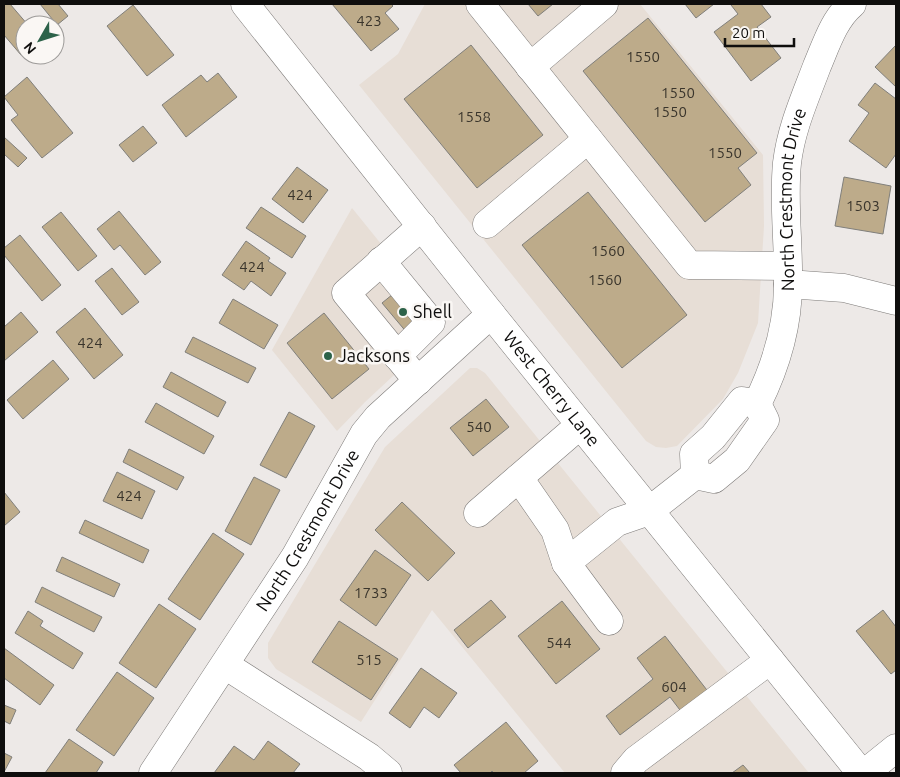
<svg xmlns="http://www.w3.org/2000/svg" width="900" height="777" font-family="Ubuntu,sans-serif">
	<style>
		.built { fill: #e7ded6 }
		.building { fill: #bdab8a; stroke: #807f7b }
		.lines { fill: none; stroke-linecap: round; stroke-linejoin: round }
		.minor-casing { stroke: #7e7b79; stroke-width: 29 }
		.major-casing { stroke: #7e7b79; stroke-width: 29 }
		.minor { stroke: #fff; stroke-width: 28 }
		.major { stroke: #fff; stroke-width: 28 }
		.poi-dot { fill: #2c6249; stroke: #faf7f4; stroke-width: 2 }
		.labels { text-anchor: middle; stroke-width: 5; stroke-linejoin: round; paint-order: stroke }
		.number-label { font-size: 15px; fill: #3a352c }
		.street-label { font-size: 18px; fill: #0f0e0d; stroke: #faf7f4 }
		.poi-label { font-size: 18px; fill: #0f0e0d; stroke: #faf7f4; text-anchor: start }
	</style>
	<rect width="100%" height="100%" fill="#ede9e7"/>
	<g class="built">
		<polygon points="425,4 640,4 763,155 764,226 758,323 738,373 723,399 677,446 666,448 656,447 646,441 359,85 398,54"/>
		<polygon points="352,208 436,312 435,337 365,402 337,431 272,350"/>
		<polygon points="470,368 477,368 485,373 809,773 565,773 432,610 361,722 276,669 268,658 268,643 385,447"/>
	</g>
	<g class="building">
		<polygon points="6,4 10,4 28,25 25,25 25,36 23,38 25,41 25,51 21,55 4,35 4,5"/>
		<polygon points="40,4 58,4 68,16 57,25"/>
		<polygon points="332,4 391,4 393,6 385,13 399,29 371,51"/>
		<polygon points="528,4 553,4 538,16"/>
		<polygon points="685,4 714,4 696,18"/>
		<polygon points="733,4 761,4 771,17 757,27 781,58 751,81 714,32 738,14 731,5"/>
		<polygon points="133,5 174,55 147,76 107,26"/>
		<polygon points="648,18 757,153 738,168 751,185 705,222 583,71"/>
		<polygon points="471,45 543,135 477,188 404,99"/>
		<polygon points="896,45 896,87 875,67"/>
		<polygon points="218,73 237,97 186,137 162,105 201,75 207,82"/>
		<polygon points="27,77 73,133 42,158 11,120 18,115 4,97"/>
		<polygon points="875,83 896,99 896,154 886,168 849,141 869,113 858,105"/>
		<polygon points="143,126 157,143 133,162 119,145"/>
		<polygon points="4,137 27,158 18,167 4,154"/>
		<polygon points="297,167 328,190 303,223 272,199"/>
		<polygon points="844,177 891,186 883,234 835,226"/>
		<polygon points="588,192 687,315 622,368 522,245"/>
		<polygon points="261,207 306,236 292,258 246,228"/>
		<polygon points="119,211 161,262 145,275 120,245 114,250 97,229"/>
		<polygon points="61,212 97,256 78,271 42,227"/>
		<polygon points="20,235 61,285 42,301 4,255 4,248"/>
		<polygon points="246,241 270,258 268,261 286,273 271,296 251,281 244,290 222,275"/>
		<polygon points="112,268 139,302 122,315 95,281"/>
		<polygon points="398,290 424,321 408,334 382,303"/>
		<polygon points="233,299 278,325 264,349 219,323"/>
		<polygon points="85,308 123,355 94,379 56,332"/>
		<polygon points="21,312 38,332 4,361 4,327"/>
		<polygon points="324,313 369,369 332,399 287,343"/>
		<polygon points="193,337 256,368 248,383 185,352"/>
		<polygon points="53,360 69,379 23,419 7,400"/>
		<polygon points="171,372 226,402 218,417 163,387"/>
		<polygon points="486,399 509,427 473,456 450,428"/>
		<polygon points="156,403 214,436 204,454 145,422"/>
		<polygon points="289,412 315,426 286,478 260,465"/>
		<polygon points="129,449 184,477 177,490 123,462"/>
		<polygon points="117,472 155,491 142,519 103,501"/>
		<polygon points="254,477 280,490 251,545 225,531"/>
		<polygon points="4,492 20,512 4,526"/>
		<polygon points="402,502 455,553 428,581 375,530"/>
		<polygon points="85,520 149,550 143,563 79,533"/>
		<polygon points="213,533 244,554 200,620 168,599"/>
		<polygon points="375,550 411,575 376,626 340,600"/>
		<polygon points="62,557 120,584 114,597 56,571"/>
		<polygon points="42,587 102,617 94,632 35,602"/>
		<polygon points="491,600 506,617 468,648 454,630"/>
		<polygon points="562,601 600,649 556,684 518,636"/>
		<polygon points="159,604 196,629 156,688 119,663"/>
		<polygon points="883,610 896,627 896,670 891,674 856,631"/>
		<polygon points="28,611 43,621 40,626 83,653 73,669 15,633"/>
		<polygon points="339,621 398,659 371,700 312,662"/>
		<polygon points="665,636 710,694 683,714 670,697 620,735 606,716 653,679 637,658"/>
		<polygon points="4,648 54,685 40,705 4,678"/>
		<polygon points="421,668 457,693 439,718 424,707 410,728 389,713"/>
		<polygon points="117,672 154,698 114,756 76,730"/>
		<polygon points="4,705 16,710 10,724 4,721"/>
		<polygon points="506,722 538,761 524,773 494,773 492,771 490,773 461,773 454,765"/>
		<polygon points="69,739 103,762 96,773 45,773"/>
		<polygon points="268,741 300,764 293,773 214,773 234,746 254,760"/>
		<polygon points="4,753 12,757 4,772"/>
		<polygon points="743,765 750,773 732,773"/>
	</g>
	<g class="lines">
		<defs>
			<g id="minor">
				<polyline points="480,4 689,265 787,266"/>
				<polyline points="530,67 604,4"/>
				<polyline points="487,224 588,139"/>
				<polyline points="381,261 431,322 397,356"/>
				<polyline points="788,284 844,288 896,301"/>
				<polyline points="418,381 346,293 422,226"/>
				<path id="s1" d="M757,404C775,368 788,325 788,284C789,244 783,203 787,163C791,129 805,98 817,66C826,45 834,19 852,4"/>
				<polyline points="519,478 555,530 566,563 609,621"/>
				<polyline points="478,513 580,425"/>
				<polyline points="566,563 617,522 649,511 695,475 694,454 713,437 742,401 757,404 765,420 737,460 714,479 695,475"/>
				<polyline points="225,665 369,757 388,773"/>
				<path id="s2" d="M153,773L295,557L364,434L378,417L491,314"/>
				<polyline points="625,773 636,760 770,660"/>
				<polyline points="865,773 896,748"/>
			</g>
			<g id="major">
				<path id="s3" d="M245,4L491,314L861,773"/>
			</g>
		</defs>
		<use href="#minor" class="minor-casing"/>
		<use href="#major" class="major-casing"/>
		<use href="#minor" class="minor"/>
		<use href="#major" class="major"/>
	</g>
	<g class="poi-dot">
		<circle cx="403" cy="312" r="5"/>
		<circle cx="328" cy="356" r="5"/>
	</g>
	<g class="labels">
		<g class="number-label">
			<text x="369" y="26">423</text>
			<text x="643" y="62">1550</text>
			<text x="678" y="98">1550</text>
			<text x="670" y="117">1550</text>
			<text x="474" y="122">1558</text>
			<text x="725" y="158">1550</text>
			<text x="300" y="200">424</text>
			<text x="863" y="211">1503</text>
			<text x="608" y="256">1560</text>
			<text x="252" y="272">424</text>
			<text x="605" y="285">1560</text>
			<text x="90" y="348">424</text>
			<text x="479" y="432">540</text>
			<text x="129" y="501">424</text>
			<text x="371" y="598">1733</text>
			<text x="559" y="648">544</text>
			<text x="369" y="665">515</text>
			<text x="674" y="692">604</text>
		</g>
		<g class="street-label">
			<text dy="6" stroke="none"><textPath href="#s1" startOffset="210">North Crestmont Drive</textPath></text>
			<text dy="6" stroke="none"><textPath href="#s3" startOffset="492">West Cherry Lane</textPath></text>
			<text dy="6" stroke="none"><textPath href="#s2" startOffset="288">North Crestmont Drive</textPath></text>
		</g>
		<g class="poi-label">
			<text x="413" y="318">Shell</text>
			<text x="338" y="362">Jacksons</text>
		</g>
	</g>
	<rect width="900" height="777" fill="none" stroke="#0f0e0d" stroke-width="10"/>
	<g transform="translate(40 40) rotate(231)"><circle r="24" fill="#faf7f4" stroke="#9c9a98"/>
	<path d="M0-4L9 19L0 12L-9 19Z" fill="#2c6249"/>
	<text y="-8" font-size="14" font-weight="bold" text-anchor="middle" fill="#0f0e0d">N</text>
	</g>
	<path d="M725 38v8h69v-8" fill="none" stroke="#0f0e0d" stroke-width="2.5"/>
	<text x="732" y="38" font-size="15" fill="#0f0e0d" stroke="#faf7f4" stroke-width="4" paint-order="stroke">20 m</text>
</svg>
